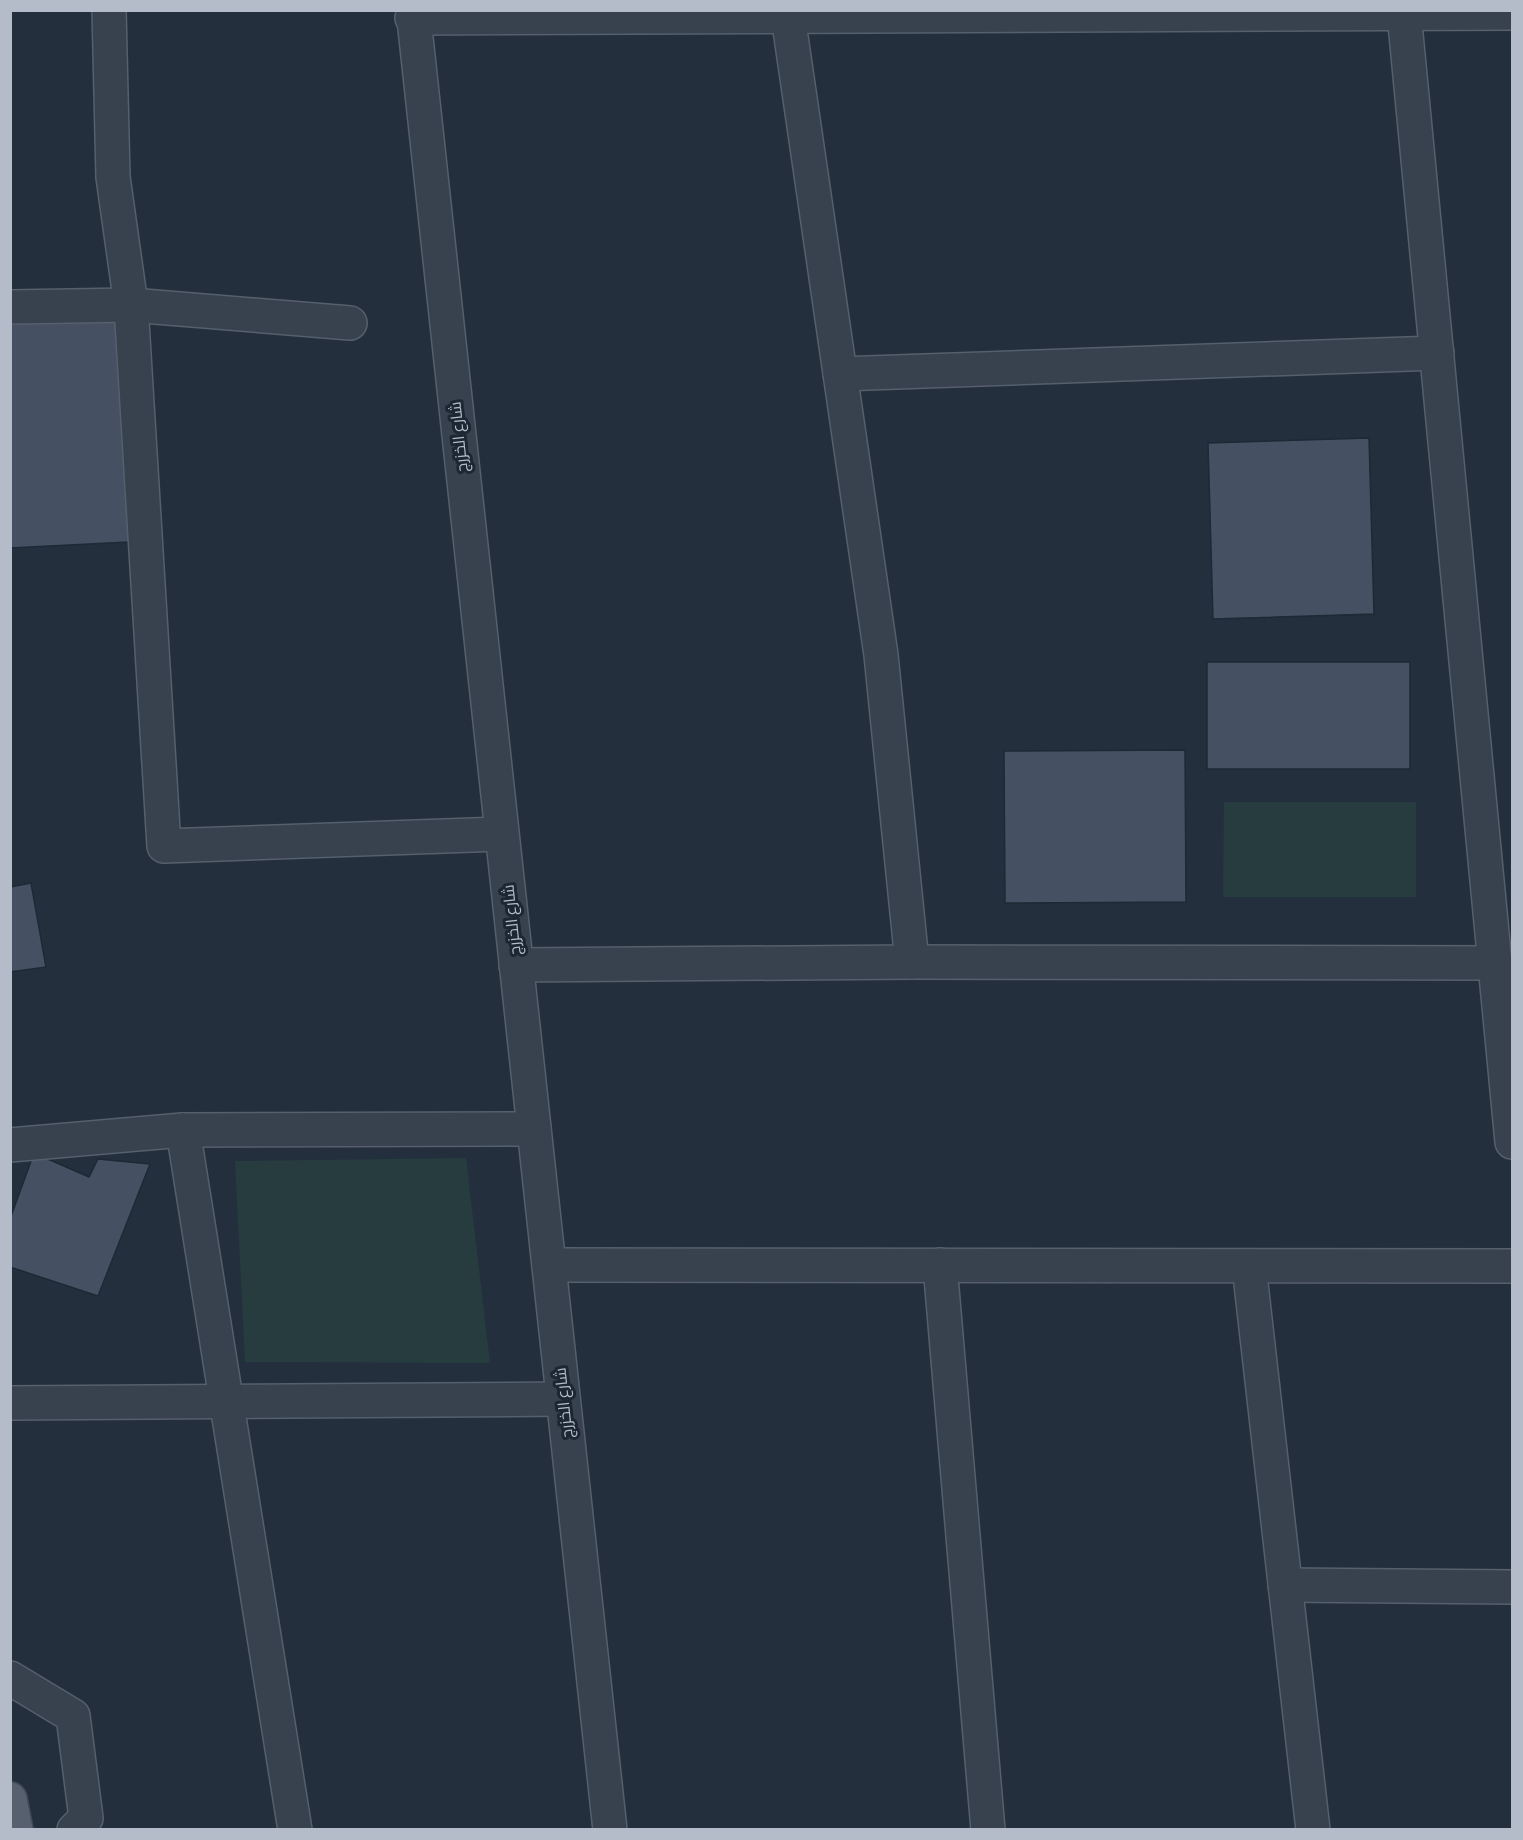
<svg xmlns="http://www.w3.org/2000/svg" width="1523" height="1840" font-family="'PT Sans Narrow',Cairo,sans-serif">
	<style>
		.green { fill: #263c3f }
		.building { fill: #455162; stroke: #1f2835; stroke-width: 1.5 }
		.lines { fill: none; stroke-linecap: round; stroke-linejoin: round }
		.minor-casing { stroke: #565f6c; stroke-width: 36 }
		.major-casing { stroke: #414a57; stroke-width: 36 }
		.minor { stroke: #38414e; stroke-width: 33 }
		.major { stroke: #56606e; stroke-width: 33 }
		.labels { text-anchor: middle; stroke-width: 6; stroke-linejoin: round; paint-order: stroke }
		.street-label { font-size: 16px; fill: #b4bcc9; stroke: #1d2633 }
	</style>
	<rect width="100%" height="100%" fill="#242f3e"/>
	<g class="green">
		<polygon points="1224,802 1416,802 1416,897 1223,897"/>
		<polygon points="466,1158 490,1363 245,1362 235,1161"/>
	</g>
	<g class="building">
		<polygon points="117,315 129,542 10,548 10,319"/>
		<polygon points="1369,438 1374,614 1213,619 1208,443"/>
		<rect x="1207" y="662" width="203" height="107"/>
		<polygon points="1185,750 1186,902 1005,903 1004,751"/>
		<polygon points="31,883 46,967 10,972 10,887"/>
		<polygon points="34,1153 89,1177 98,1159 150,1164 98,1296 10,1267 10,1219"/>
	</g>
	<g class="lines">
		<defs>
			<g id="minor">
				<polyline points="109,10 113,177 131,305 164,846 501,834"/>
				<polyline points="413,10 610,1830"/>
				<polyline points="1404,13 1512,1142"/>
				<polyline points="788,16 881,655 912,962"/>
				<polyline points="412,18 1512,13"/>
				<polyline points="10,307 131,305 350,323"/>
				<polyline points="840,374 1437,353"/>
				<polyline points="516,965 912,962 1495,963"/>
				<polyline points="10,1145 183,1130"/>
				<polyline points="549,1265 1512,1266"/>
				<polyline points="940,1265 988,1830"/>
				<polyline points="1249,1266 1313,1830"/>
				<polyline points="10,1403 563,1399"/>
				<polyline points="1285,1585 1512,1587"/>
				<polyline points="10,1678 73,1716 86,1818 74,1830"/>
				<polyline points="295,1830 183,1130 534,1129"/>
			</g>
			<polyline id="major" points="10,1799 16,1830"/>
		</defs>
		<use href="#minor" class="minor-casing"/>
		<use href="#major" class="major-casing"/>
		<use href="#minor" class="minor"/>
		<use href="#major" class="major"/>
	</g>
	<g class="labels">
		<g class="street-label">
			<text transform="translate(458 437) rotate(-96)" y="6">شارع الخزرج</text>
			<text transform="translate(511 920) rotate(-96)" y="6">شارع الخزرج</text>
			<text transform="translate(563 1403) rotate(-96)" y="6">شارع الخزرج</text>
		</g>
	</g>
	<rect width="1523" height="1840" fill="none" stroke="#b4bcc9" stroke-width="24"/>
</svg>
